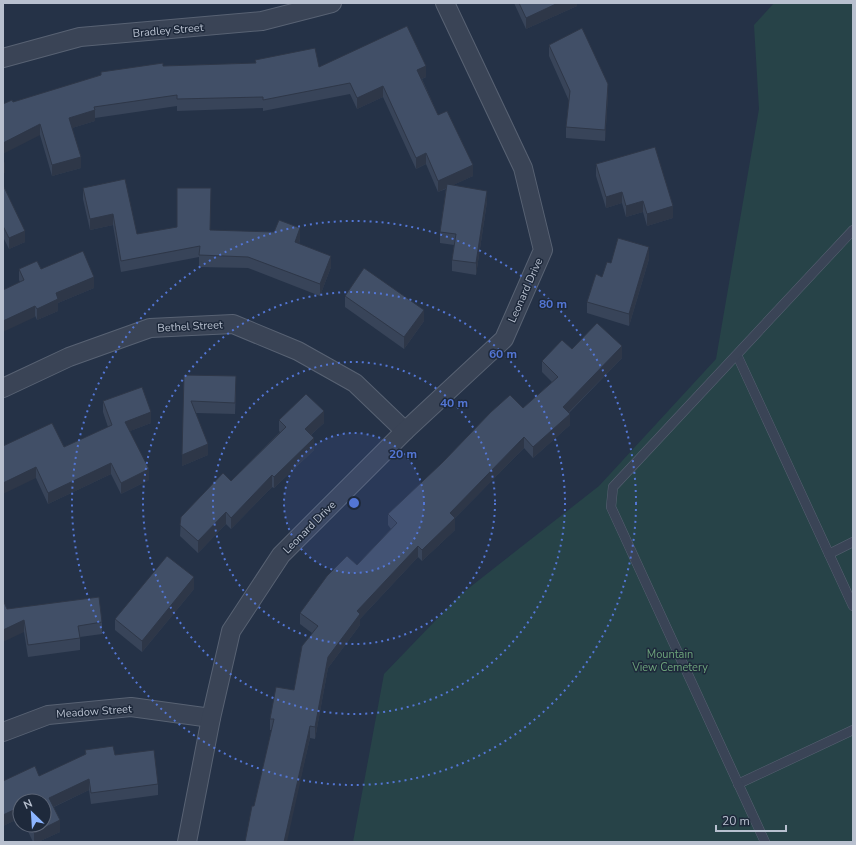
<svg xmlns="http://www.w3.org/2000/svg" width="856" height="845" font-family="'Nunito Sans',sans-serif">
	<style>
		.green { fill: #274348 }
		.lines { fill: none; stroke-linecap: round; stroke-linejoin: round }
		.service-casing { stroke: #586273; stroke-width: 10 }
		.minor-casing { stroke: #586273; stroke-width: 20 }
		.service { stroke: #3a4456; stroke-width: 9 }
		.minor { stroke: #3a4456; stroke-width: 18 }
		.wall { fill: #384459 }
		.shaded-wall { fill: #2e3748 }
		.building { fill: #414f67; stroke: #2e3748 }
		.ring { fill: none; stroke: #5376d5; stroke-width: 2; stroke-dasharray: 2 4 }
		.labels { text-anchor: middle; stroke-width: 3; stroke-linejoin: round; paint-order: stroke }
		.street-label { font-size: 11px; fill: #b8c0cf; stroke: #1e293b }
		.park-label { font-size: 11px; fill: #6ca27a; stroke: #1e293b }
		.centre { fill: #5376d5; stroke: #1e293b; stroke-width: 2 }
		.ring-label { font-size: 12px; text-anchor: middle; font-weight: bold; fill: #5376d5; stroke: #1e293b; stroke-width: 3; stroke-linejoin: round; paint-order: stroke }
	</style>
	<rect width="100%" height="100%" fill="#253247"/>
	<polygon class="green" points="774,3 853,3 853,842 353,842 384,674 460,595 599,486 716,359 759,109 754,25"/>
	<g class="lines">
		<defs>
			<g id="service">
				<polyline points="737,355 853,606"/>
				<polyline points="829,554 853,542"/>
				<polyline points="738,784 853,730"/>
				<polyline points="765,842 611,507 613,487 853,230"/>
			</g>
			<g id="minor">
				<polyline points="3,58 80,37 262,21 332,3"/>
				<polyline points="3,388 69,357 150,328 233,324 298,351 355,383 405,431"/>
				<polyline points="3,732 48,715 131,707 211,718"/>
				<polyline points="187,842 211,718 231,631 281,555 405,431 504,339 543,250 523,168 445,3"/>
			</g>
		</defs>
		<use href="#service" class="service-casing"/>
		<use href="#minor" class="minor-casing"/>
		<use href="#service" class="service"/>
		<use href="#minor" class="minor"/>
	</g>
	<g class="wall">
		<polygon points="514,3 577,3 577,6 526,29"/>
		<polygon points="549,45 608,95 605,141 566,138 566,127 569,101 549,56"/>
		<polygon points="255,60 319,67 426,77 422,79 438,115 473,176 453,185 487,202 476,275 452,271 452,260 454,245 440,243 440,232 446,189 438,192 426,164 416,169 383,97 357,109 350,94 263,111 263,108 177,111 177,106 95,118 95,121 72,128 81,168 52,176 40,135 13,102 101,76 101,72 163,66 255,63"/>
		<polygon points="596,164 673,218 647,226 643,212 626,217 622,203 606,208 596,176"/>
		<polygon points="3,185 25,242 9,249 3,237"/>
		<polygon points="83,188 137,234 210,230 300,239 299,244 331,267 320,296 248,268 199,267 199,257 121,272 113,225 90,230 83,199"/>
		<polygon points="649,259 629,326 587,313 587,302 611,263"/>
		<polygon points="19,269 41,269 94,288 58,303 58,311 37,320 19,280"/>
		<polygon points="345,296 424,321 404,349 345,307"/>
		<polygon points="572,349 622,358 569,413 570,425 533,458 524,448 455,518 455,530 422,561 418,557 360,619 360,625 328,668 315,739 310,738 288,833 254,806 272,730 270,730 270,719 294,690 312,633 300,624 300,613 357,565 391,529 388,525 388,514 523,408 552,382 542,372 542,361"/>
		<polygon points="184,375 236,388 235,414 196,413 208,455 182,466"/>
		<polygon points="103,401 151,423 130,431 149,480 121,494 111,474 48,504 36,478 3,446 64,447 108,427 103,412"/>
		<polygon points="279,420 324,423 311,435 314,450 274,488 272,487 231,529 226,524 198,553 180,536 181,517 231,481 280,432 279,431"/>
		<polygon points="194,589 142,652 115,630 115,619"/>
		<polygon points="7,609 102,622 102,634 80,637 80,650 28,657 24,632"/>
		<polygon points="85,750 115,755 158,784 158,795 91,804 89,790 54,807 60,832 38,842 33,842 25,825 44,825 20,801 20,818 3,826 3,781 39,776 85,755"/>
	</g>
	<g class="shaded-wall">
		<polygon points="558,3 577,3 577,6 526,29 526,18"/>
		<polygon points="426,66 426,77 417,81 417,70"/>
		<polygon points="608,84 608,95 605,141 605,130"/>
		<polygon points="383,86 383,97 357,109 357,98"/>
		<polygon points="95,110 95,121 69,129 69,118"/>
		<polygon points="40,124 40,135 3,154 3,143"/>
		<polygon points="426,153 426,164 416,169 416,158"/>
		<polygon points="81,157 81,168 52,176 52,165"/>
		<polygon points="5,162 5,173 3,174 3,163"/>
		<polygon points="473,165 473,176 438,192 438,181"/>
		<polygon points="487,191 487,202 476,275 476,263"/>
		<polygon points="622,192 622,203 606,208 606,197"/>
		<polygon points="643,201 643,212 626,217 626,206"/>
		<polygon points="673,206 673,218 647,226 647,214"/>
		<polygon points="113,214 113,225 90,230 90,219"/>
		<polygon points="300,228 300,239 295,254 295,242"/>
		<polygon points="25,231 25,242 9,249 9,238"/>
		<polygon points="649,247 649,259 629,326 629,314"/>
		<polygon points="331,256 331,267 320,296 320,284"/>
		<polygon points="94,277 94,288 58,303 58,311 37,320 37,309 56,293"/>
		<polygon points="35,306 35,317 3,332 3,321"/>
		<polygon points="424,310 424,321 404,349 404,337"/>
		<polygon points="622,346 622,358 563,418 563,407"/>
		<polygon points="324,411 324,423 305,440 305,429"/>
		<polygon points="151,412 151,423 125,433 125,422"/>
		<polygon points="570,414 570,425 533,458 533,447"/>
		<polygon points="524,437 524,448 455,518 455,530 422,561 422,550 450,513"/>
		<polygon points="314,438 314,450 274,488 274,477"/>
		<polygon points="208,444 208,455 182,466 182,455"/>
		<polygon points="111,463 111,474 48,504 48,493"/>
		<polygon points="36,467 36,478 3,494 3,483"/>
		<polygon points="149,469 149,480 121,494 121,483"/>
		<polygon points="272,475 272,487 231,529 231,518"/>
		<polygon points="226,512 226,524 198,553 198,541"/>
		<polygon points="418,546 418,557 360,619 360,625 328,668 315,739 315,727 328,657 357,611"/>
		<polygon points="194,577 194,589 142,652 142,641"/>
		<polygon points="24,620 24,632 3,642 3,630"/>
		<polygon points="310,726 310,738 287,842 284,842"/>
		<polygon points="89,779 89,790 49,809 49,798"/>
		<polygon points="20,807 20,818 3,826 3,815"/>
		<polygon points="60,820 60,832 38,842 34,842 34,833"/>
	</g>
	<g class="building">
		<polygon points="519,3 558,3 526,18"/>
		<polygon points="407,26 426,66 417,70 438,115 447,111 473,165 438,181 426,153 416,158 383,86 357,98 350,83 263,100 263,97 177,99 177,95 94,107 95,110 69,118 81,157 52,165 40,124 3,143 3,104 12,100 13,102 101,75 101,72 163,63 163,66 256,63 255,60 315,48 319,67"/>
		<polygon points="582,28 608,84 605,130 566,127 570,91 549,45"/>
		<polygon points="655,147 673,206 647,214 643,201 626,206 622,192 606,197 596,164"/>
		<polygon points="125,179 137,234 177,227 177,188 211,188 210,230 274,232 279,220 300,228 295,242 331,256 320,284 248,257 199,255 200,246 121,261 113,214 90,219 83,188"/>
		<polygon points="447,184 487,191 476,263 452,260 456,234 440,232"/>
		<polygon points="3,185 25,231 9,238 3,226"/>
		<polygon points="618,238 649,247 629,314 587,302 596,274 602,277 607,262 611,263"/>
		<polygon points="83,251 94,277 56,293 58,299 37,309 35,306 3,321 3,290 24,280 19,269 37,261 41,269"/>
		<polygon points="364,268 424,310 404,337 345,296"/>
		<polygon points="597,323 622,346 563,407 570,414 533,447 524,437 450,513 455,518 422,550 418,546 357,611 360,614 328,657 315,727 310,726 284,842 245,842 252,806 254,806 274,719 270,719 276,687 294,690 302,646 318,626 300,613 327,576 347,556 357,565 397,523 388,514 443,462 491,412 510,395 523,408 558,377 542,361 562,340 572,349"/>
		<polygon points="184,375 236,376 235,403 191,401 208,444 182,455"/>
		<polygon points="142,387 151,412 125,422 149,469 121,483 111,463 48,493 36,467 3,483 3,446 52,423 64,447 112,425 103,401"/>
		<polygon points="306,394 324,411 305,429 314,438 274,477 272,475 231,518 226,512 198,541 180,525 181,517 223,473 231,481 286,427 279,420"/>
		<polygon points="167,556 194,577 142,641 115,619"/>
		<polygon points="99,597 102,622 78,626 80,638 28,645 24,620 3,630 3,600 7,609"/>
		<polygon points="113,746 115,755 154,750 158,784 91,793 89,779 49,798 60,820 34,833 30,825 44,825 44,801 20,801 20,807 3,815 3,781 35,766 39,776 86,754 85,750"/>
	</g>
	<circle cx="354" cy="503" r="70" fill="#5376d5" fill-opacity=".12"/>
	<g class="ring">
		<circle cx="354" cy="503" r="70"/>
		<circle cx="354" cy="503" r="141"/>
		<circle cx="354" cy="503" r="211"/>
		<circle cx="354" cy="503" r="282"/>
	</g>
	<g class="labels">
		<g class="street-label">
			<text transform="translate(168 30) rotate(-5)" y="4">Bradley Street</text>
			<text transform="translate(525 290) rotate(-66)" y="4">Leonard Drive</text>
			<text transform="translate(190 326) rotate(-3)" y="4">Bethel Street</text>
			<text transform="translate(309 527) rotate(-45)" y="4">Leonard Drive</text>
			<text transform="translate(94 711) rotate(-4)" y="4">Meadow Street</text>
		</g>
		<g class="park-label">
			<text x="670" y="658">Mountain<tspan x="670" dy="13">View Cemetery</tspan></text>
		</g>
	</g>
	<circle cx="354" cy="503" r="6" class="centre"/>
	<g class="ring-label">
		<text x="553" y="308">80 m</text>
		<text x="503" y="358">60 m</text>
		<text x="454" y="407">40 m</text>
		<text x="403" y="458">20 m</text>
	</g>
	<rect width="856" height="845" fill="none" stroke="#b8c0cf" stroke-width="8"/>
	<g transform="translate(32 813) rotate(335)"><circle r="19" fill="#1e293b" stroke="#5c6576"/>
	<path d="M0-3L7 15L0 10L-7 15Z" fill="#8cb5ff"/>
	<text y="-6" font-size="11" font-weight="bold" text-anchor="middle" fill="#b8c0cf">N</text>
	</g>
	<path d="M716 825v6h70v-6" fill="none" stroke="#b8c0cf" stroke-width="2"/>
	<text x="722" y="825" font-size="12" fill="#b8c0cf" stroke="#1e293b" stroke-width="3" paint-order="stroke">20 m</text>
</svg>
